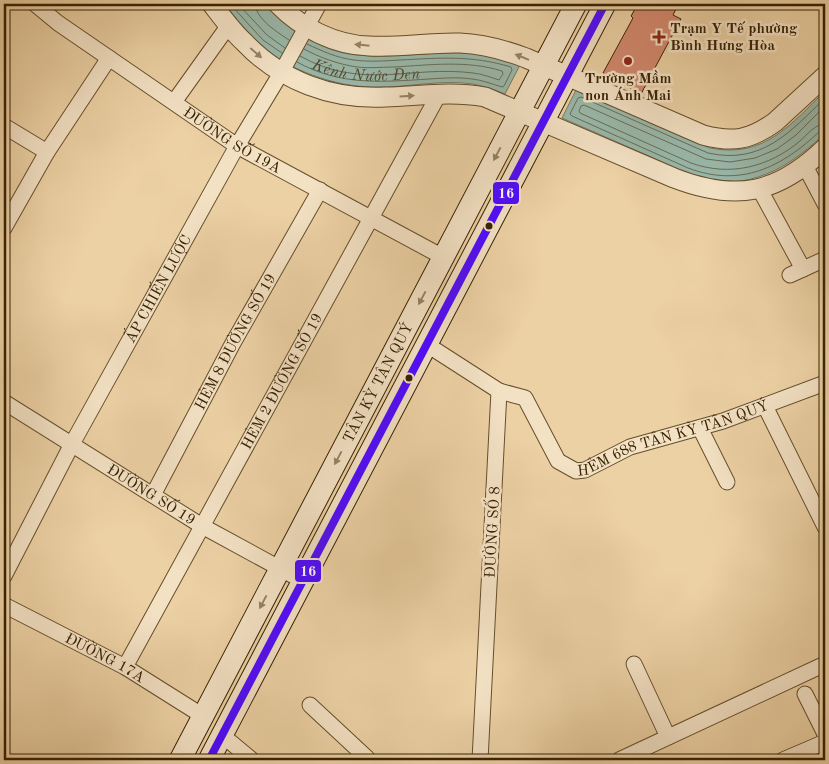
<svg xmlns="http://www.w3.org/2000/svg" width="829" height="764" font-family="'Old Standard TT',serif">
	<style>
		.water { fill: #99b7a9; stroke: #727b67 }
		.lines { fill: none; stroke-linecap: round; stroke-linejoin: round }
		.shore { stroke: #686c56; stroke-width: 1 }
		.building { fill: #d3886e; stroke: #382203 }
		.minor-casing { stroke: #654e2b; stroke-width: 17 }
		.tertiary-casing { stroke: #654e2b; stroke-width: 21 }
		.secondary-casing { stroke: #382203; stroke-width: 23 }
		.minor { stroke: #f3e1c4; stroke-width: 15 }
		.tertiary { stroke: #f3e1c4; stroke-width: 19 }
		.secondary { stroke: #f3e1c4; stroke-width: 21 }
		.bus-1-casing { stroke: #f3e1c4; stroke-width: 11 }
		.bus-1 { stroke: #4f0aff; stroke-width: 8 }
		.oneway { fill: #968264 }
		.poi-dot { fill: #8f2418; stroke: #f3e1c4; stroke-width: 2 }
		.bus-dot { fill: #382203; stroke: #f3e1c4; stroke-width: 2 }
		.labels { text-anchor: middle; stroke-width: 5; stroke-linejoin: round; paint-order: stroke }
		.poi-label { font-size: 15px; font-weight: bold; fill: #382203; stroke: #f3e1c4; text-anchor: start }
		.street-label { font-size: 15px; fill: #382203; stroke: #f3e1c4 }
		.water-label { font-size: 16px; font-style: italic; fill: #50472c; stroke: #f3e1c4 }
		.line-badge { stroke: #f3e1c4; stroke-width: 2 }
		.badge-label { font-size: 14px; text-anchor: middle; font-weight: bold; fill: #fff }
	</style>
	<rect width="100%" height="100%" fill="#ecd1a4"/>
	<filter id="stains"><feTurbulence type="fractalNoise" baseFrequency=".004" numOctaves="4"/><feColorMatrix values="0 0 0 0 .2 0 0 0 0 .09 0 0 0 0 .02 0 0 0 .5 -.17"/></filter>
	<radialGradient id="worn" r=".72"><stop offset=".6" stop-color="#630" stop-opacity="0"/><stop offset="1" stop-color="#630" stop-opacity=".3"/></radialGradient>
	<g class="water">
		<path d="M224,4H265C288,29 321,52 357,55C394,59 431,51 468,53C486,54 503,60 520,65L505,94C495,90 484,86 473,84C441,79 407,88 374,87C335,87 288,70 259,44C246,32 235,18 224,4Z"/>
		<path d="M576,90L710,148C764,159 791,124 825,91V133C795,163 755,189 710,180C689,175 669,165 649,156C620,143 591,131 562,118Z"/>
	</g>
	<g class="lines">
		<g class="shore">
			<polyline points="230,4 263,40 282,53"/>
			<polyline points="238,4 267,35 285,48"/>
			<path d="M255,4C256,19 277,32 289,40"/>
			<path id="s1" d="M300,56C362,91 411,65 473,73C482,74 490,77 499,80L503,74L502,71C467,60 430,65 394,67C380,67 365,69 351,66C335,63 319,57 304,49"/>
			<path d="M297,62C340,86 382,82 429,79C444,78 458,77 472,79C482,80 492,84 502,87L504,86L512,70L511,67C471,55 440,58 400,60C385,61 369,62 354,60C337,58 322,51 307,44"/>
			<path d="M825,98C790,132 762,165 708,153L581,97L578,98L570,114L572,116L688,168C741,188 782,167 820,131L825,130"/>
			<path d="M825,106L796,135L777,149L755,158L730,162L706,159L584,105L581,106L579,111L580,113L691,163C730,177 769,167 800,141C808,134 815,124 825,124"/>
		</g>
	</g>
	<polygon class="building" points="638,4 671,4 677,7 673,15 681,19 641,94 603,73 633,18 631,16"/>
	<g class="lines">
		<defs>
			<g id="minor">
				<path id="s2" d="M35,4L58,23L237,146L443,257"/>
				<polyline points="174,102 229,25"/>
				<polyline points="4,126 47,152"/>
				<polyline points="805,166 825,204"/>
				<polyline points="759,188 803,269"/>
				<polyline points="4,228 47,152 109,58"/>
				<polyline points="790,275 825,259"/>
				<polyline points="426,344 499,391 480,760"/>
				<path id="s3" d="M499,391L525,398L558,461L576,471L585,470L630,447L723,421L825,383"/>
				<path id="s4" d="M4,402L202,526L303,581"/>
				<polyline points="765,406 825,527"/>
				<polyline points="700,428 727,482"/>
				<path id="s5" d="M153,495L233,343L320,190"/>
				<path id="s6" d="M4,576L72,444L237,146L281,73L319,4"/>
				<path id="s7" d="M4,605L125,667L203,716"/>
				<polyline points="634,664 668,737"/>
				<path id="s8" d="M125,667L439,94"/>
				<polyline points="805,694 825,734"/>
				<polyline points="310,705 367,758 365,760"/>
				<polyline points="222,735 252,760"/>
				<polyline points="619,760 825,664"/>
				<polyline points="783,760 825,742"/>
			</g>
			<g id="tertiary">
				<path d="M212,4C222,17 232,31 244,42C281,81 332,100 386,97C419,96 452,91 485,97L674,178C736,202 777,194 825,148"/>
				<path d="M278,4C301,28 335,45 369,46C399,48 430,42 460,43C483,44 505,50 526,58L703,135C733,143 750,140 775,122L825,76"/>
			</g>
			<g id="secondary">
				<path id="s9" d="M180,760L576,4"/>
				<polyline points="209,760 605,4"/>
			</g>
		</defs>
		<use href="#minor" class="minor-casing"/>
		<use href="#tertiary" class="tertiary-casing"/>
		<use href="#secondary" class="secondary-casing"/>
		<use href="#minor" class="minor"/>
		<use href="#tertiary" class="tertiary"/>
		<use href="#secondary" class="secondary"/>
		<defs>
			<polyline id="bus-1" points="209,760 605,4"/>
		</defs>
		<use href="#bus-1" class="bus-1-casing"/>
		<use href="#bus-1" class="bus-1"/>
	</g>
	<defs><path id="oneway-solid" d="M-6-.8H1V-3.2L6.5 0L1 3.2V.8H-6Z" transform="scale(1.25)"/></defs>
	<g class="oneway">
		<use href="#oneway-solid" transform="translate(362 45) rotate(-174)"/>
		<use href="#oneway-solid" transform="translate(256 53) rotate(41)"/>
		<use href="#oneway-solid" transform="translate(522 57) rotate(-158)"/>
		<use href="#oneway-solid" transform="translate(407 96) rotate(-4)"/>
		<use href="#oneway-solid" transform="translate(497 154) rotate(118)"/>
		<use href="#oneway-solid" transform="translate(422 298) rotate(118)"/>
		<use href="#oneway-solid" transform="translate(338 458) rotate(118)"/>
		<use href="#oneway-solid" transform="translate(263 602) rotate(118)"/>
	</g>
	<g class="poi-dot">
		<path d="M656.5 29.5h5v5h5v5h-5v5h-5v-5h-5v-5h5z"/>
		<circle cx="628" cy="61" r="5"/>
	</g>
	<g class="bus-dot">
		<circle cx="489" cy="226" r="4.5"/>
		<circle cx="409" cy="378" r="4.5"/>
	</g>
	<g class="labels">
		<g class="poi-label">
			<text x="670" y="33">Trạm Y Tế phường<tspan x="670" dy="17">Bình Hưng Hòa</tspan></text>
			<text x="628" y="83" text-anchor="middle">Trường Mầm<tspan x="628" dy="17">non Ánh Mai</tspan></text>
		</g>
		<g class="street-label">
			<text dy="5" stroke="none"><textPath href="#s2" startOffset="240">ĐƯỜNG SỐ 19A</textPath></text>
			<text dy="5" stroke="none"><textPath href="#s6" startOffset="326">ẤP CHIẾN LƯỢC</textPath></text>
			<text dy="5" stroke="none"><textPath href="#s5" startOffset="174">HẺM 8 ĐƯỜNG SỐ 19</textPath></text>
			<text dy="5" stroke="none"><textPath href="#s8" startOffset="326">HẺM 2 ĐƯỜNG SỐ 19</textPath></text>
			<text dy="5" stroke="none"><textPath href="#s9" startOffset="426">TÂN KỲ TÂN QUÝ</textPath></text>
			<text dy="5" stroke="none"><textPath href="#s3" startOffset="221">HẺM 688 TÂN KỲ TÂN QUÝ</textPath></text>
			<text dy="5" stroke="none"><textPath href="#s4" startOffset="174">ĐƯỜNG SỐ 19</textPath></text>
			<text transform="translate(492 532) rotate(-87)" y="5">ĐƯỜNG SỐ 8</text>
			<text dy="5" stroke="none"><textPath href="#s7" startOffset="114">ĐƯỜNG 17A</textPath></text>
		</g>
		<g class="water-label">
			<text dy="6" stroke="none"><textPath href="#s1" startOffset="69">Kênh Nước Đen</textPath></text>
		</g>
	</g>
	<g class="line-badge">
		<rect x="492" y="181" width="28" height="24" rx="5" fill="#4f0aff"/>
		<rect x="294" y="559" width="28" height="24" rx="5" fill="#4f0aff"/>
	</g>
	<g class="badge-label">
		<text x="506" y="198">16</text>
		<text x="308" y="576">16</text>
	</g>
	<rect width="829" height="764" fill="none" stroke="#ecd1a4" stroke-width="20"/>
	<rect x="5" y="5" width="819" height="754" fill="none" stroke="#382203" stroke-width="2.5"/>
	<rect x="10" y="10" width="809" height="744" fill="none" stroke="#382203"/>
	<rect width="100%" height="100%" filter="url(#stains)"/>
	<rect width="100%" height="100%" fill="url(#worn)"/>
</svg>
